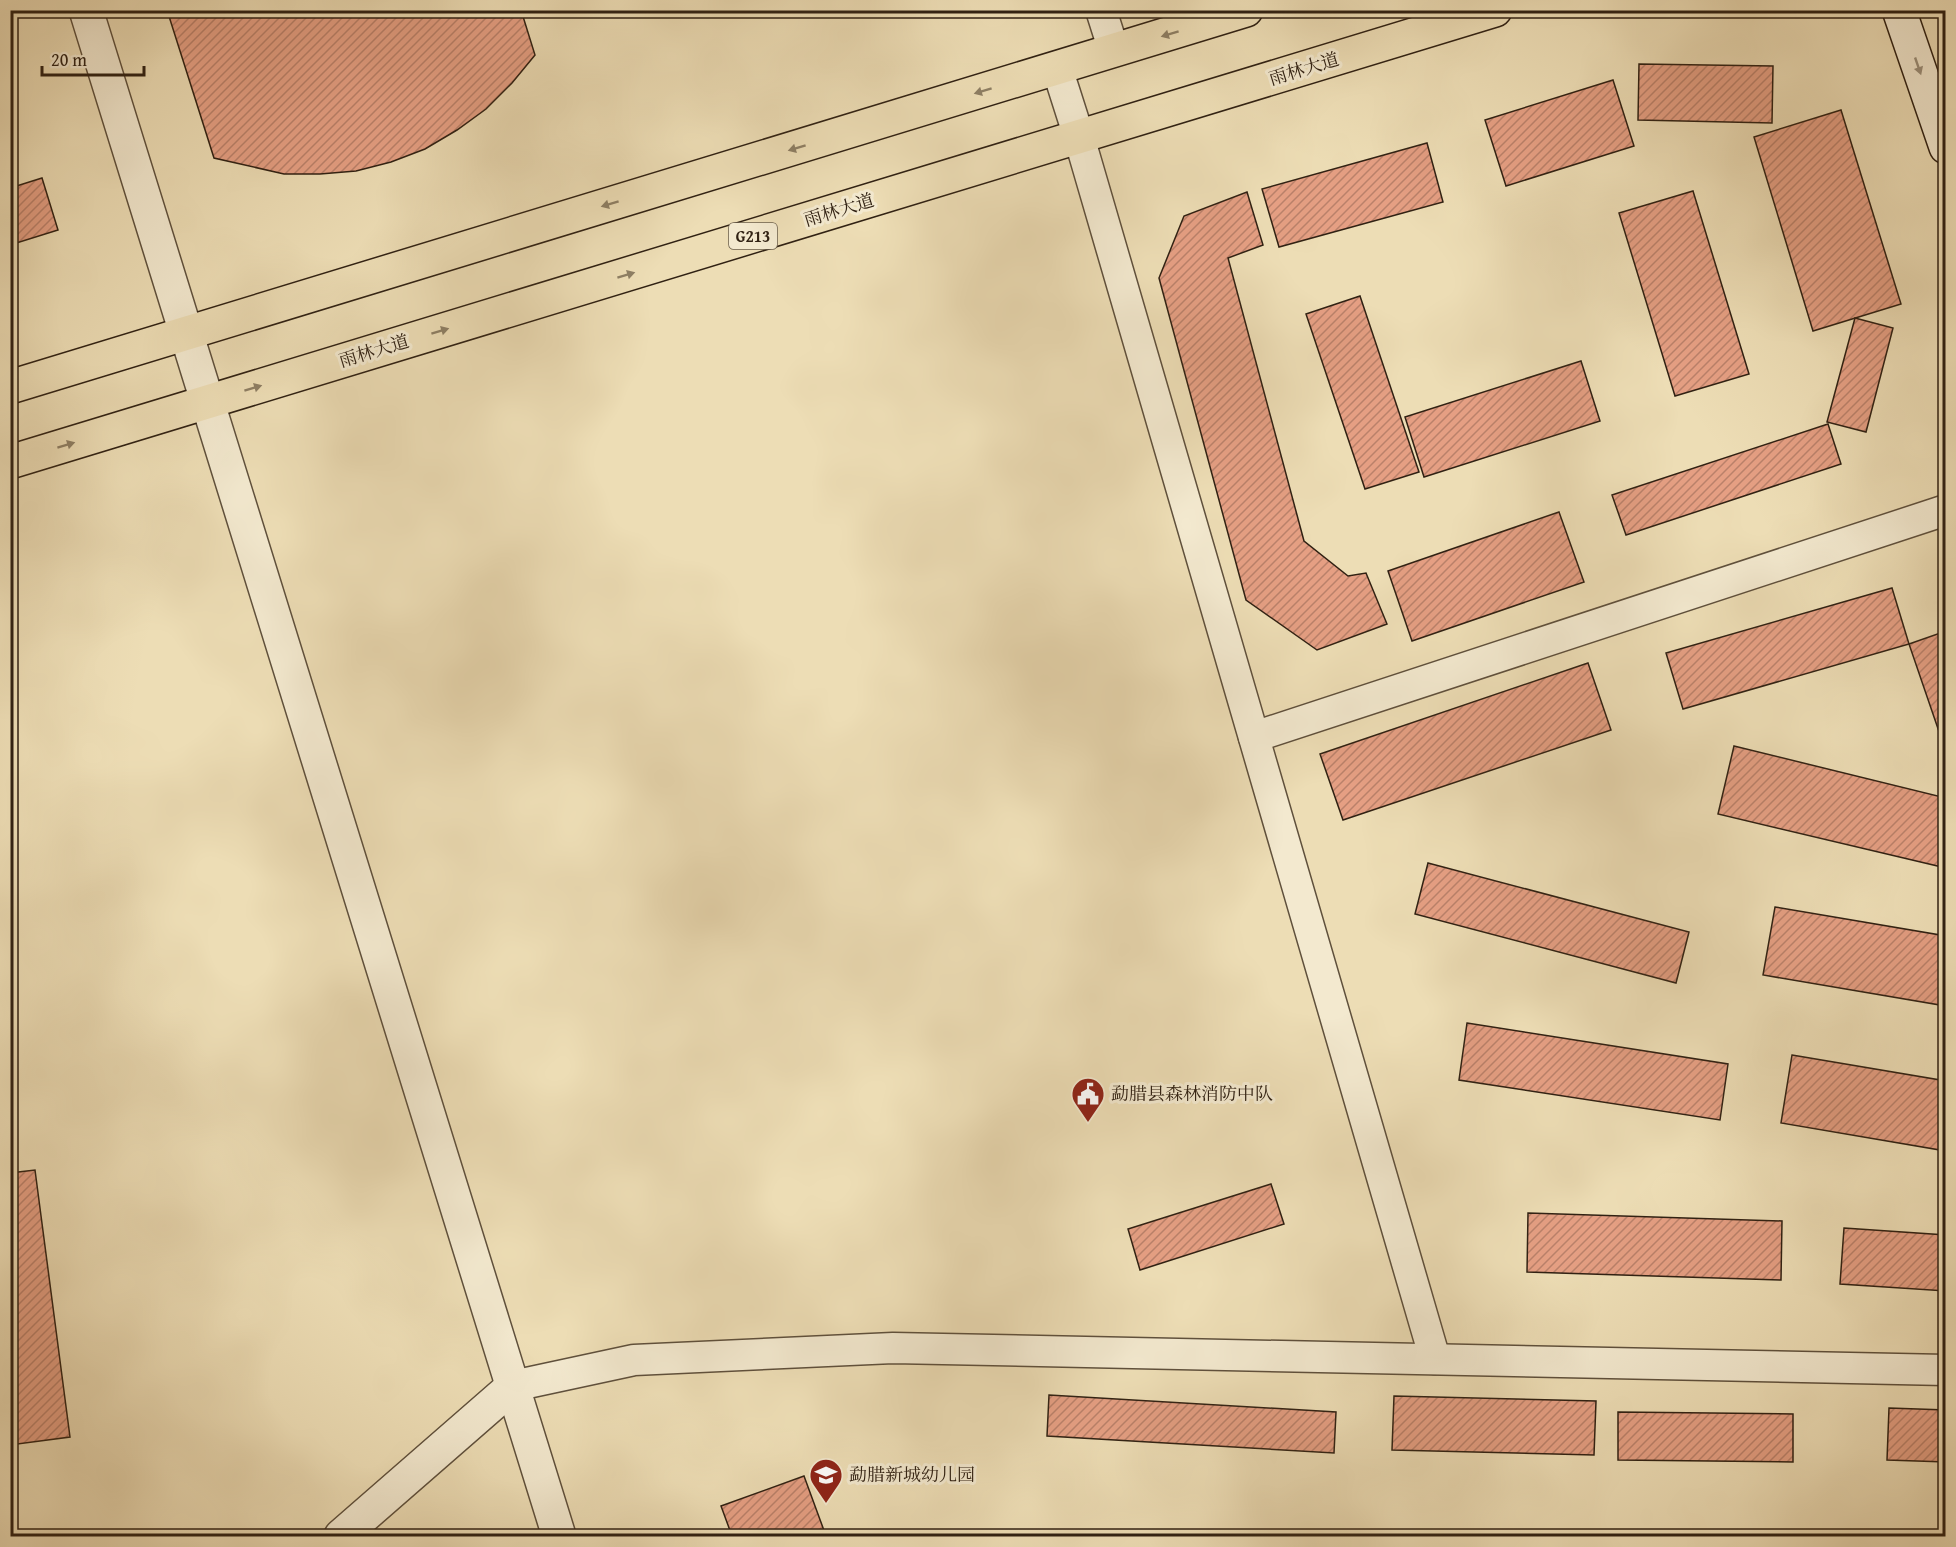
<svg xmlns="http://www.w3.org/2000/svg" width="1956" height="1547" font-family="'Gentium Book Plus','Noto Serif SC',serif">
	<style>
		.building { fill: url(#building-hatch); stroke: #302113; stroke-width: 1.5 }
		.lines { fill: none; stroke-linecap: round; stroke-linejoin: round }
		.minor-casing { stroke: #5f503c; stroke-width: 33 }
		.tertiary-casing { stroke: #5f503c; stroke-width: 36 }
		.secondary-casing { stroke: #302113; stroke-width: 36 }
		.trunk-casing { stroke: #302113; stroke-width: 36 }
		.minor { stroke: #f3e9cf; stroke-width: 30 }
		.tertiary { stroke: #f3e9cf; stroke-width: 33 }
		.secondary { stroke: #f3e9cf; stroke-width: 33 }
		.trunk { stroke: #edddb5; stroke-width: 33 }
		.oneway { fill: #8e7f64 }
		.oneway2 { fill: #9b8f7a }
		.labels { text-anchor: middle; stroke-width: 6; stroke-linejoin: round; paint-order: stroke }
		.shield { fill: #f3e9cf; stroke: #6a5d4b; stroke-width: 1.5 }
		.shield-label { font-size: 16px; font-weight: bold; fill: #302113 }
		.street-label { font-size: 18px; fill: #302113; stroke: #f3e9cf }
		.poi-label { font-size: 18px; fill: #302113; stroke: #f3e9cf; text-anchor: start }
	</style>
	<defs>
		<pattern id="building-hatch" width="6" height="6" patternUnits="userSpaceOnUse" patternTransform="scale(1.5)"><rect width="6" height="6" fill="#e59f83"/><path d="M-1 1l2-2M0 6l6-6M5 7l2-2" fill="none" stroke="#ba816a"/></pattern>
	</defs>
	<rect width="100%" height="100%" fill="#edddb5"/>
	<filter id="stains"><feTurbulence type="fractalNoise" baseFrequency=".00333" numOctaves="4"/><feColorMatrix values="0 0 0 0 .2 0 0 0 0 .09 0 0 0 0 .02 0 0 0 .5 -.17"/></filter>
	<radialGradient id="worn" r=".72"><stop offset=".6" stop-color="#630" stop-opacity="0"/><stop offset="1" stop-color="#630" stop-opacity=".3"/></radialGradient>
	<g class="building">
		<polygon points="167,10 521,10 535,55 512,83 486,109 457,130 425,149 391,162 356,171 320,174 284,174 214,158"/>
		<polygon points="1639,64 1773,66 1772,123 1638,120"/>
		<polygon points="1613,80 1634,146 1506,186 1485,120"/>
		<polygon points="1841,110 1901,304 1813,331 1754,137"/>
		<polygon points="1427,143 1443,202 1279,247 1262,189"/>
		<polygon points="42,178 58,230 10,245 10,188"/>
		<polygon points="1693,191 1749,374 1675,396 1619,213"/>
		<polygon points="1247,192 1263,245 1228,258 1304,541 1348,576 1366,573 1387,624 1317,650 1246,600 1159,278 1184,216"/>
		<polygon points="1360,296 1419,472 1365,489 1306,314"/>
		<polygon points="1855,318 1893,328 1866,432 1827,422"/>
		<polygon points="1581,361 1600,421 1424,477 1405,417"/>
		<polygon points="1828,424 1841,464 1626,535 1612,495"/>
		<polygon points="1559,512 1584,582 1412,641 1388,571"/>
		<polygon points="1892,588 1909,644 1683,709 1666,653"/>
		<polygon points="1946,631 1946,752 1909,644"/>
		<polygon points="1588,663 1611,730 1343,820 1320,754"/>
		<polygon points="1734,746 1946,798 1946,868 1718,814"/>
		<polygon points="1428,863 1689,932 1676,983 1415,914"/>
		<polygon points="1775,907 1946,936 1946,1006 1763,975"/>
		<polygon points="1467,1023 1728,1064 1720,1120 1459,1080"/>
		<polygon points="1792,1055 1946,1081 1946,1151 1781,1123"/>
		<polygon points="35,1170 70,1437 10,1445 10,1173"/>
		<polygon points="1271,1184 1284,1224 1140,1270 1128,1229"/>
		<polygon points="1528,1213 1782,1221 1781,1280 1527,1272"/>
		<polygon points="1844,1228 1946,1235 1946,1291 1840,1284"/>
		<polygon points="1049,1395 1336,1412 1334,1453 1047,1436"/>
		<polygon points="1394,1396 1596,1401 1594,1455 1392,1450"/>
		<polygon points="1889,1408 1946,1410 1946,1462 1887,1460"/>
		<polygon points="1618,1412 1793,1414 1793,1462 1618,1460"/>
		<polygon points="804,1476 826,1536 732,1536 721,1506"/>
	</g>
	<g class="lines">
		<defs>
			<g id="minor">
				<polyline points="1101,10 1114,51"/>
				<polyline points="1057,68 1079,137 1435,1359"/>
				<polyline points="1254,737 1946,510"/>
				<polyline points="513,1386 634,1360 893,1348 1946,1370"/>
			</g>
			<g id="tertiary">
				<polyline points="86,10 559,1536"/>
				<polyline points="341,1536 513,1386"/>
			</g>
			<polyline id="secondary" points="1899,10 1946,147"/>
			<g id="trunk">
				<polyline points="10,387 1246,10"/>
				<polyline points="10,462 1495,10"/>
			</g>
		</defs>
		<use href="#minor" class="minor-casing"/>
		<use href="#tertiary" class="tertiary-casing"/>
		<use href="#secondary" class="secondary-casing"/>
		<use href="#trunk" class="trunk-casing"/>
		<use href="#minor" class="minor"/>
		<use href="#tertiary" class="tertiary"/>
		<use href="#secondary" class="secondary"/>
		<use href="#trunk" class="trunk"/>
	</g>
	<defs><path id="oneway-solid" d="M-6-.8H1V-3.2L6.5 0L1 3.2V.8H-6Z" transform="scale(1.5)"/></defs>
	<g class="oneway">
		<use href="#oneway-solid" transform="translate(1170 34) rotate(163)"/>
		<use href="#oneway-solid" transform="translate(983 91) rotate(163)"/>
		<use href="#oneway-solid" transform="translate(797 148) rotate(163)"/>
		<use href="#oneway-solid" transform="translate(610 204) rotate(163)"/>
		<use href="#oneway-solid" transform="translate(626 275) rotate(-17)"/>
		<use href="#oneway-solid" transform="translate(440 331) rotate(-17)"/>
		<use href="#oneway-solid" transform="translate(253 388) rotate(-17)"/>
		<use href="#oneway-solid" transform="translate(66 445) rotate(-17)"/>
	</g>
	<use class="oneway2" href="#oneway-solid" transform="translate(1918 66) rotate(71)"/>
	<defs>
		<symbol id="civic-pin" viewBox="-11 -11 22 30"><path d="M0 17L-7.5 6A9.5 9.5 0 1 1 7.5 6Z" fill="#8f2418" stroke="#f3e9cf"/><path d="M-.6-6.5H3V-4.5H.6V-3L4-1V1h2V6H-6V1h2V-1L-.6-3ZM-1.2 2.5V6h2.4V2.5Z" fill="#fff"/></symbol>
		<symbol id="school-pin" viewBox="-11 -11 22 30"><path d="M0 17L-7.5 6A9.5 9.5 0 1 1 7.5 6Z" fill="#8f2418" stroke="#f3e9cf"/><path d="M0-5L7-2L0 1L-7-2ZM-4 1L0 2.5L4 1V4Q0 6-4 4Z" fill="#fff"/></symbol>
	</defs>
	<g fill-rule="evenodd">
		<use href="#civic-pin" x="1069" y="1075" width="38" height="52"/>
		<use href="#school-pin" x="807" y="1456" width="38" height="52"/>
	</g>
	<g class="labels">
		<rect class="shield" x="729" y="223" width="48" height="26" rx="4.5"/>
		<g class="shield-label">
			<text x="753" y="242">G213</text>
		</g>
		<g class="street-label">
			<text transform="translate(1304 69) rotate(-17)" y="6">雨林大道</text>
			<text transform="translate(839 210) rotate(-17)" y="6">雨林大道</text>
			<text transform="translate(374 351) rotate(-17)" y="6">雨林大道</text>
		</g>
		<g class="poi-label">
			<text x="1111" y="1100">勐腊县森林消防中队</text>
			<text x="849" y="1481">勐腊新城幼儿园</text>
		</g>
	</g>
	<rect width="1956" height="1547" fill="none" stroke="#edddb5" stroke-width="36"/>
	<rect x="12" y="12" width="1932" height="1523" fill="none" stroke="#302113" stroke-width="3"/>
	<rect x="18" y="18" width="1920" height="1511" fill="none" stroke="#302113" stroke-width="1.5"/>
	<path d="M42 66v9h102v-9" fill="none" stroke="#302113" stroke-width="3"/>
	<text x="51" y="66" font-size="18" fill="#302113" stroke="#f3e9cf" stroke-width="4.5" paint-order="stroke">20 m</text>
	<rect width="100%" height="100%" filter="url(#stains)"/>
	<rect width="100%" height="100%" fill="url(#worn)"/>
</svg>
